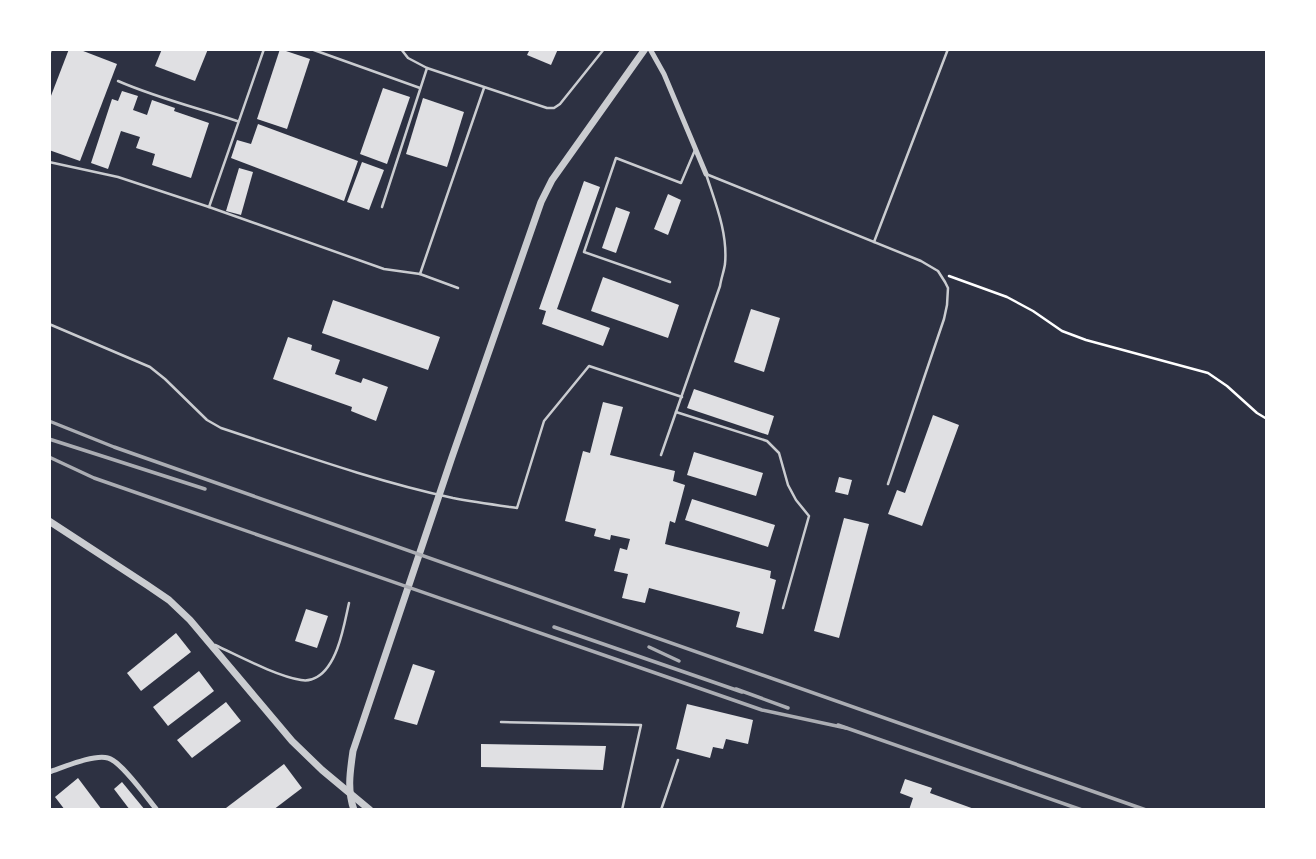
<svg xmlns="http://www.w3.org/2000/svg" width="1316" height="859" font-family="Commissioner,sans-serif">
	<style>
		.building { fill: #e0e0e3 }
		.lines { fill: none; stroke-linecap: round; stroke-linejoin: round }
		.path { stroke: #fff; stroke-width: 2.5 }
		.service { stroke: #caccd0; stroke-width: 2.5 }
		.minor { stroke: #caccd0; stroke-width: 5 }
		.tertiary { stroke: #caccd0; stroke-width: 7 }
		.rail { stroke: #abadb3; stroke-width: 3.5 }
	</style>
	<rect width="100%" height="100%" fill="#2d3142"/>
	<g class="building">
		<polygon points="69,49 78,49 117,64 80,161 49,150 49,101"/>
		<polygon points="162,49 208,49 195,81 155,66"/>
		<polygon points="280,49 310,59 287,129 257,119"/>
		<polygon points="530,49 558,49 551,65 527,55"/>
		<polygon points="383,88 410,97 387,164 360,154"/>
		<polygon points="122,91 138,96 133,110 147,115 152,100 175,108 174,111 209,123 191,178 152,165 155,154 136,148 140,137 121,131 108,169 91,163 112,99 118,101"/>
		<polygon points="423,98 464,112 447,167 406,154"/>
		<polygon points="258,124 358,161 344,201 231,158 237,140 251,144"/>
		<polygon points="362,162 384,170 369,210 347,202"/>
		<polygon points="239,168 253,172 241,215 226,211"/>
		<polygon points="584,181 600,187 557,309 610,328 603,346 542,324 546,311 539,309"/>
		<polygon points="668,194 681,200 668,235 654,229"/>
		<polygon points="616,207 630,212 616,253 602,248"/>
		<polygon points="603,277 679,305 668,338 591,311"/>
		<polygon points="333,300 440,337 428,370 322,333"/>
		<polygon points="751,309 780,318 764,372 734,362"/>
		<polygon points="288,337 312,345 311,350 340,360 335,374 361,383 363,378 388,387 376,421 351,411 352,407 273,379"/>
		<polygon points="694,389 774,416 768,435 687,408"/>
		<polygon points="603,402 623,407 610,455 675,471 673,481 685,485 675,523 670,521 665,544 771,571 770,578 776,580 763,634 736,627 740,612 649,588 645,603 622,598 628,574 614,571 620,548 627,550 630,539 611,535 610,540 594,536 596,529 565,521 583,451 590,453"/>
		<polygon points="933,415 959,425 922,526 888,514 897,490 905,493"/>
		<polygon points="694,452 763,473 756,496 687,475"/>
		<polygon points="839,477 852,480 848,495 835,492"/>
		<polygon points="692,499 775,525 768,547 685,520"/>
		<polygon points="844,518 869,524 839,638 814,631"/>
		<polygon points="306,609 328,616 317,648 295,641"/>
		<polygon points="176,633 191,652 141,691 127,673"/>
		<polygon points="413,664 435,671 417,725 394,719"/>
		<polygon points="199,671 214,691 168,726 153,707"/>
		<polygon points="226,702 241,721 192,758 177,740"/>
		<polygon points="687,704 753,720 748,744 726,739 723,749 713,747 710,758 676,749"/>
		<polygon points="481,744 606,746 603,770 481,767"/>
		<polygon points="284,764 302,788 273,810 228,810 226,808"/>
		<polygon points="78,778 102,810 65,810 55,797"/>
		<polygon points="905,779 932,788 930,793 977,810 909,810 913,798 900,793"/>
		<polygon points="122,782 145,810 130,810 114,789"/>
	</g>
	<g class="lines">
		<polyline class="path" points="949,276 1007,297 1033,311 1062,331 1086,340 1208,373 1227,386 1257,413 1267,419"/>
		<g class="service">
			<polyline points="264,49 209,207 384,269 420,274 458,288"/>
			<polyline points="311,49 420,88"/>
			<polyline points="401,49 408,58 427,68 547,108 554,108 560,104 604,49"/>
			<polyline points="49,55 51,49"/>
			<path d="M118,81C157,98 198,108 237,121"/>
			<polyline points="49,162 118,177 209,207"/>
			<polyline points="706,174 921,261 938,271 945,282 948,288 947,305 944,319 888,484"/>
			<polyline points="382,207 427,68"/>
			<polyline points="874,242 948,49"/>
			<polyline points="420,274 484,88"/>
			<polyline points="670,282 584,252 616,158 681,183 695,150"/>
			<path d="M49,324L150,367L165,379L207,420L221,428C297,453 374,481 453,498C474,502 496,505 517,508L544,421L589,366L682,397"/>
			<polyline points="676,412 767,441 779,453 788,485 796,500 809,516 783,608"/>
			<path d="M661,455L720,286C721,279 724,271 725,264C728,233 715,202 706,174"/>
			<path d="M215,645C239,656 276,676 301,680C306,681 312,680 317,677C338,665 344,625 349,603"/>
			<polyline points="501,722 641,725 622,810"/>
			<polyline points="661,810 678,760"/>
		</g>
		<g class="minor">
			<polyline points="650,49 664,74 706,174"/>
			<path d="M49,772C64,767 94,754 108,758C121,761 147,798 157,810"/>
		</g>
		<g class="tertiary">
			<polyline points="49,521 147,585 169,600 190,620 292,741 322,770 370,810"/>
			<path d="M354,810C347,790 350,772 353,751L452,457L541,202L552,180L645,49"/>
		</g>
		<g class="rail">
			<polyline points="49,421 114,447 1146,810"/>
			<polyline points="49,439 205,489"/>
			<polyline points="49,457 94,478 762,710 846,728"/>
			<polyline points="554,627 742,692"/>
			<polyline points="649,647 679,661"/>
			<polyline points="736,689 788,708"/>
			<polyline points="838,725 1082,810"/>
		</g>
	</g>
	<rect width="1316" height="859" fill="none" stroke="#ffffff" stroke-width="102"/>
</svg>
